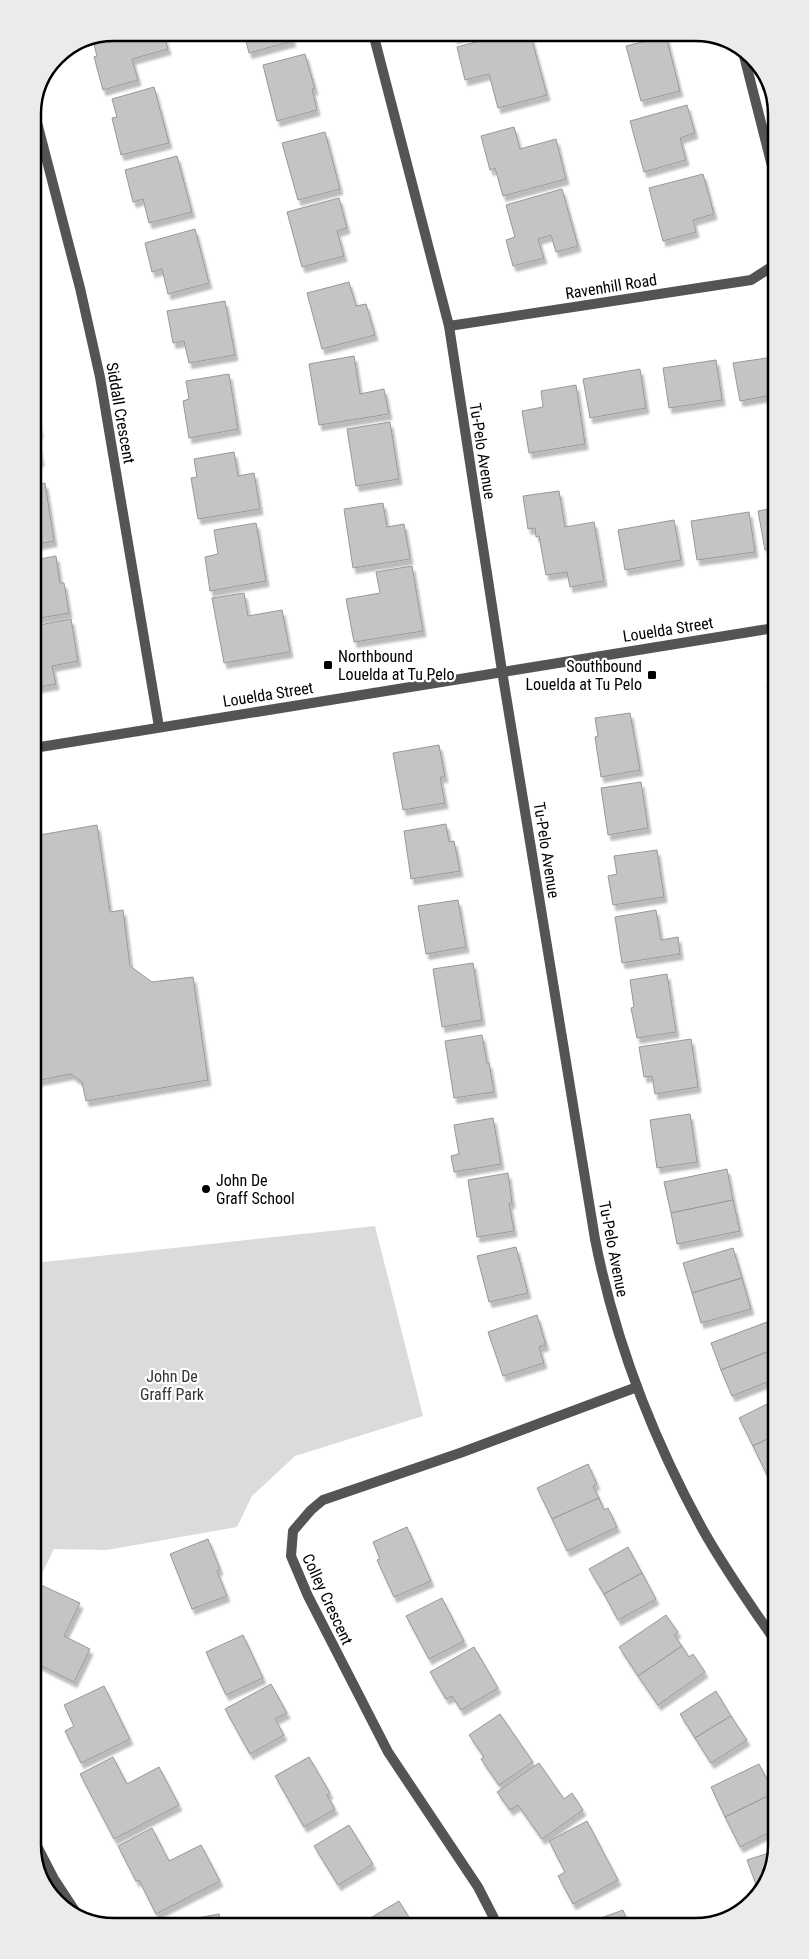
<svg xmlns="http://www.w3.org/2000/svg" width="809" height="1959" font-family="'Roboto Condensed',sans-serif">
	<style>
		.green { fill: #dbdbdb }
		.building { fill: #c4c4c4; stroke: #989898; filter: url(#shadow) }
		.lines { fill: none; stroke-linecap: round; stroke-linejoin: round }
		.minor { stroke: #545454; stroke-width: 10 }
		.tertiary { stroke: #545454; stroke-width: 10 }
		.poi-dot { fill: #000; stroke: #fff; stroke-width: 2 }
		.labels { text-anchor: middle; stroke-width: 4.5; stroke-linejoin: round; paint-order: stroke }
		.street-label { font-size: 16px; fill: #000; stroke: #fff }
		.poi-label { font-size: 16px; fill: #000; stroke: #fff; text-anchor: start }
		.park-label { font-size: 16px; fill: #323232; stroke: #fff }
		.rim { fill: none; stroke: #000; stroke-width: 2.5 }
	</style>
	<defs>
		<filter id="shadow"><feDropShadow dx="3" dy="5.5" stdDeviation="1" flood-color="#0004"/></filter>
	</defs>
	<rect width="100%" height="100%" fill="#fff"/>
	<polygon class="green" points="375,1226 423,1416 295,1456 252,1496 237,1527 107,1550 54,1549 36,1586 36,1552 38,1548 36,1547 35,1263"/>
	<g class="building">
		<polygon points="114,32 163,33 168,49 132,59 138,80 103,90 94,57 97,56 93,41"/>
		<polygon points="244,33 290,33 293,41 249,53"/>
		<polygon points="453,33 473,33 454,38"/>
		<polygon points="509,33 530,33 547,95 498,108 489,74 465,80 457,47"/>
		<polygon points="666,36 680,91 641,101 626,46"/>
		<polygon points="305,54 315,89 312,89 317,110 277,121 263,65"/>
		<polygon points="154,87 169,143 121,155 112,118 117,117 112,99"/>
		<polygon points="687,105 695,133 680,138 686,160 644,172 630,121"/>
		<polygon points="514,127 520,149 556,139 566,179 503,196 495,168 490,170 481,136"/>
		<polygon points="325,132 340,189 298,200 282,143"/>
		<polygon points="177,156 192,212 149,223 143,199 133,202 125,170"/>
		<polygon points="703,174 714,214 693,220 696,232 663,241 649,188"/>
		<polygon points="562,189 578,246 556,252 551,235 538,239 544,258 513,266 506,240 515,237 506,205"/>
		<polygon points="339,198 347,228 337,231 344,256 302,267 287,212"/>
		<polygon points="195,229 209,283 168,294 162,269 152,272 145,243"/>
		<polygon points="349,282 356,306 366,304 375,335 322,349 307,293"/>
		<polygon points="225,301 235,355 189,363 184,341 173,343 167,311"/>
		<polygon points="354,356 360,394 384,389 389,414 319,425 309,364"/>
		<polygon points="773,357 773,395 740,401 733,363"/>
		<polygon points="716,360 722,400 669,408 663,368"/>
		<polygon points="640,369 646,408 590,418 583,379"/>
		<polygon points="229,374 238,429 189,438 183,401 189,399 186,381"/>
		<polygon points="576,385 585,444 529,453 522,411 543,407 541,391"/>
		<polygon points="33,402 40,433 36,434 41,461 33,462"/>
		<polygon points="390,422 399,479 356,486 347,429"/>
		<polygon points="234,452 238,476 254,473 260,509 198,519 191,478 197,477 194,459"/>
		<polygon points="45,483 54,541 34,545 34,485"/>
		<polygon points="559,491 565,527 594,522 604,581 570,587 567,572 546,575 539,536 536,537 535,528 528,529 523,496"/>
		<polygon points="383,503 387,527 404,524 410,559 353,568 344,509"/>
		<polygon points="773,508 773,549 765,550 758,511"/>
		<polygon points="749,512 755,552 697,560 691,521"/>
		<polygon points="674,520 681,560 625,570 618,530"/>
		<polygon points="256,523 266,581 210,591 205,557 218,554 214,530"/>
		<polygon points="56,556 60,583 64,583 69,613 34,619 34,560"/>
		<polygon points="412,566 423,631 354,642 346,599 380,593 376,572"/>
		<polygon points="244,593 248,616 282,610 290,652 224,663 212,598"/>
		<polygon points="71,619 78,661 52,666 56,684 34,688 34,626"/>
		<polygon points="774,684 774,725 767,685"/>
		<polygon points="630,713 640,770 601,777 595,737 598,736 595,718"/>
		<polygon points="439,745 445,777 440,777 445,803 403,810 393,753"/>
		<polygon points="641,782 648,828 608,835 601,788"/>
		<polygon points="446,824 449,842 454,841 460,871 411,879 404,831"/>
		<polygon points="97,825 110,912 123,910 130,966 152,982 193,977 208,1080 86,1101 82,1082 71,1074 35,1081 34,836"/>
		<polygon points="657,850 664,897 613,905 608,876 617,874 614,856"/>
		<polygon points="458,900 466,947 426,954 418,906"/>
		<polygon points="656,910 661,940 678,937 680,954 622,963 615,917"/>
		<polygon points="473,963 482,1020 442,1027 433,969"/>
		<polygon points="667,974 676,1032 637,1038 631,1008 634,1007 630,980"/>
		<polygon points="482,1035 487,1063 489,1063 494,1092 454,1098 445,1041"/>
		<polygon points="691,1039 698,1087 655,1094 652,1076 644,1077 639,1047"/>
		<polygon points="690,1114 697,1162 657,1168 650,1120"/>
		<polygon points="493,1118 501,1164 454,1172 451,1156 459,1154 454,1125"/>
		<polygon points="727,1169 733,1200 671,1213 664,1182"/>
		<polygon points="508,1173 512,1203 509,1203 514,1231 477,1237 468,1180"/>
		<polygon points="733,1200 740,1231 677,1244 671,1213"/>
		<polygon points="516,1247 528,1293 489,1302 477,1256"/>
		<polygon points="733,1248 742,1278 692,1293 683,1263"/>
		<polygon points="742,1278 751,1309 701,1323 692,1293"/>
		<polygon points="537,1315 546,1345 539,1347 544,1363 503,1376 488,1332"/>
		<polygon points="767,1322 775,1343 775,1349 721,1370 711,1343"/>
		<polygon points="775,1349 775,1379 732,1396 721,1370"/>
		<polygon points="775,1400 776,1435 753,1446 739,1418"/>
		<polygon points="776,1435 776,1470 767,1475 753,1446"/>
		<polygon points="588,1464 597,1484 593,1486 599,1498 552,1519 537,1488"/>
		<polygon points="599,1498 604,1510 608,1508 617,1527 567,1551 552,1519"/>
		<polygon points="407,1527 431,1581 394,1597 377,1560 380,1559 373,1542"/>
		<polygon points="208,1539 220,1569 217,1571 227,1596 192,1609 170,1554"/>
		<polygon points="628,1547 642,1573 604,1594 589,1569"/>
		<polygon points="642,1573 656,1599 618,1620 604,1594"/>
		<polygon points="41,1585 80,1603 64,1636 90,1649 74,1682 36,1663 36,1596"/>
		<polygon points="442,1598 464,1641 429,1659 406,1616"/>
		<polygon points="666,1615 678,1632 674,1635 682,1646 638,1676 619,1647"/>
		<polygon points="243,1635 263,1678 226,1695 206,1652"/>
		<polygon points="682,1646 689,1657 693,1654 705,1672 658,1705 638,1676"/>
		<polygon points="474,1647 498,1688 461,1710 452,1696 446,1699 430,1672"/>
		<polygon points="271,1684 287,1713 275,1719 284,1735 250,1754 225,1709"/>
		<polygon points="104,1686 130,1739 81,1763 65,1731 74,1726 64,1705"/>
		<polygon points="716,1691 731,1716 695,1738 680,1714"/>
		<polygon points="500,1714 533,1762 499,1785 481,1759 484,1757 469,1735"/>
		<polygon points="731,1716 747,1740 711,1763 695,1738"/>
		<polygon points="113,1757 127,1784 159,1767 179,1805 114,1839 80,1774"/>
		<polygon points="309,1757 330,1793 327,1795 335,1809 304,1827 275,1776"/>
		<polygon points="539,1763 564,1799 572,1793 583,1810 542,1839 518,1805 510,1810 497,1792"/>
		<polygon points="759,1764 774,1793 725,1817 711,1787"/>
		<polygon points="774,1793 776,1799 776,1829 740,1847 725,1817"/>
		<polygon points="587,1821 618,1880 573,1904 558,1876 565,1872 549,1841"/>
		<polygon points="349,1825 373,1864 338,1885 314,1846"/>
		<polygon points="152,1828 169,1861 201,1845 220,1881 156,1914 139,1880 136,1881 118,1846"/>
		<polygon points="775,1851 762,1889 758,1890 747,1860"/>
		<polygon points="399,1901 413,1924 369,1925 367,1920"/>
		<polygon points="623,1910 628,1923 587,1923"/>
		<polygon points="219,1914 222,1926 182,1926 181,1921"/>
	</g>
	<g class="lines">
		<g class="minor">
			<polyline points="742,48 772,166"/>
			<polyline points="33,107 80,288 100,377 159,727"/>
			<polyline points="449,326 751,280 773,266"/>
			<polyline points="34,748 774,628"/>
			<polyline points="37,1846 54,1879 77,1914"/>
			<polyline points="497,1924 478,1887 388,1752 308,1596 291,1556 293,1531 311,1510 323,1500 460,1453 637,1387"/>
		</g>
		<path class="tertiary" d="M373,33L449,326L502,671L595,1239C615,1341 653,1439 703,1530C725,1569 750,1605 776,1642"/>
	</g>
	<g class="poi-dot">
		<rect x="323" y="660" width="10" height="10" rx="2.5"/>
		<rect x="647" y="670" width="10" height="10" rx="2.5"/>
		<circle cx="206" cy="1189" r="5"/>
	</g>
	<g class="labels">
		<g class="street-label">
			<text transform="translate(611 286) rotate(-9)" y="6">Ravenhill Road</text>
			<text transform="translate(121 413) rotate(80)" y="6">Siddall Crescent</text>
			<text transform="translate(483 451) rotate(81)" y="6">Tu-Pelo Avenue</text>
			<text transform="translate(668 629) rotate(-9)" y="6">Louelda Street</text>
			<text transform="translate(268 694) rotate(-9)" y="6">Louelda Street</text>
			<text transform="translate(547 850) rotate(81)" y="6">Tu-Pelo Avenue</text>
			<text transform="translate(614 1249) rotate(79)" y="6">Tu-Pelo Avenue</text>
			<text transform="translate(328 1599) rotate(65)" y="6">Colley Crescent</text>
		</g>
		<g class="poi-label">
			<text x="338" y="662">Northbound<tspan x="338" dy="18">Louelda at Tu Pelo</tspan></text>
			<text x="642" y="672" text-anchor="end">Southbound<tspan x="642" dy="18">Louelda at Tu Pelo</tspan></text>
			<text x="216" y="1186">John De<tspan x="216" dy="18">Graff School</tspan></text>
		</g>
		<g class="park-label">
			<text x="172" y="1382">John De<tspan x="172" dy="18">Graff Park</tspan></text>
		</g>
	</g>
	<path d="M0 0H809V1959H0ZM114 41H695A73 73 0 0 1 768 114V1845A73 73 0 0 1 695 1918H114A73 73 0 0 1 41 1845V114A73 73 0 0 1 114 41Z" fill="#ebebeb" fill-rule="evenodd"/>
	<path class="rim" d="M114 41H695A73 73 0 0 1 768 114V1845A73 73 0 0 1 695 1918H114A73 73 0 0 1 41 1845V114A73 73 0 0 1 114 41Z"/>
</svg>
